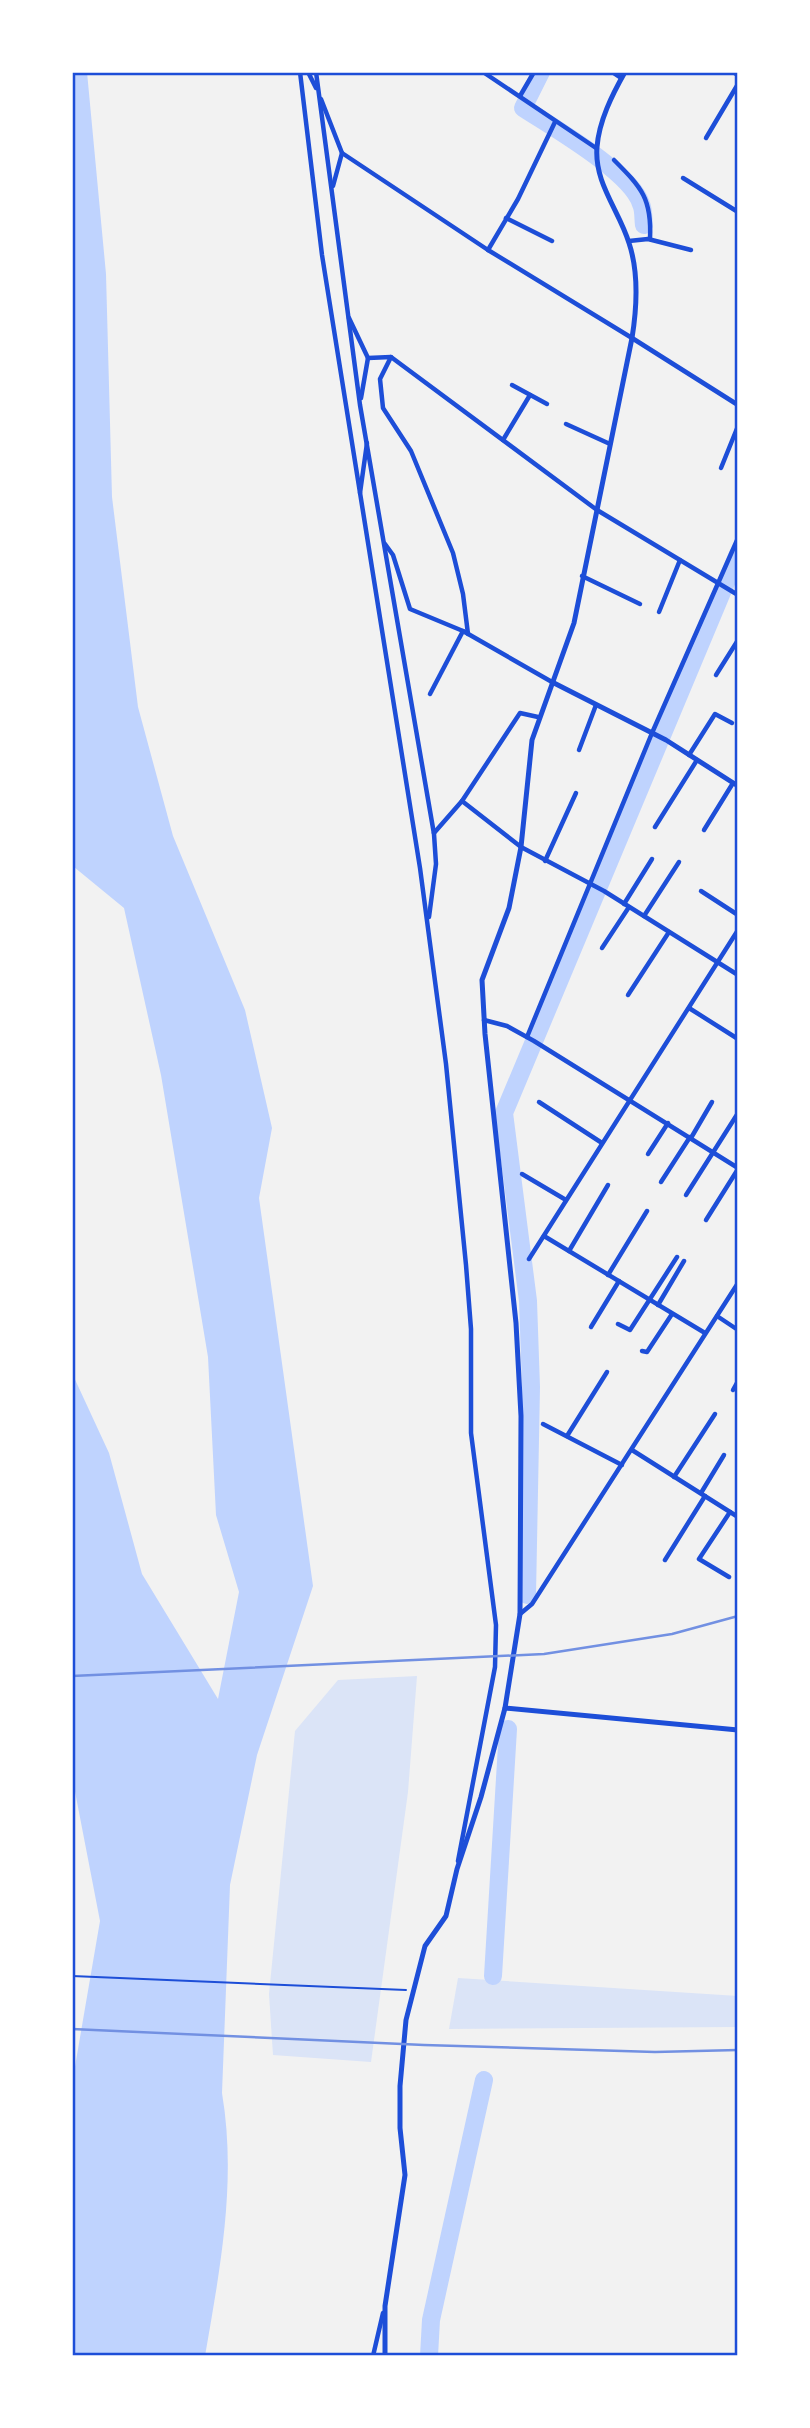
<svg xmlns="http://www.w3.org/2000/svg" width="810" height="2428" font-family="Montserrat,sans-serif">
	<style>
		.green { fill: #dbe4f7 }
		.water { fill: #bfd3fe }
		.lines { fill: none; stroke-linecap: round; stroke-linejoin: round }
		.river { stroke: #bfd3fe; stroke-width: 18 }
		.path { stroke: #1d4ed8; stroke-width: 2 }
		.minor { stroke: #1d4ed8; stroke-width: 4.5 }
		.tertiary { stroke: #1d4ed8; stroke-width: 5 }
		.rail { stroke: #7290e2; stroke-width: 2.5 }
		.neatline { fill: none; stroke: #1d4ed8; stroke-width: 2.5 }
	</style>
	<rect width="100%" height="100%" fill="#f2f2f2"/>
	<g class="green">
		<polygon points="417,1676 408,1792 371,2062 273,2055 269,1994 295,1731 338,1680"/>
		<polygon points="458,1978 738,1996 738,2027 449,2029"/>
	</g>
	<path class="water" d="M72,72H87L106,274L112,497L138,707L173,836L245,1010L272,1128L259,1198L313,1586L257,1755L230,1885L222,2093C237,2182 220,2269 205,2356H72V2084L100,1921L72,1776V1373L109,1453L142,1574L218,1699L239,1592L216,1515L208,1357L161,1075L124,908L74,867L72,889Z"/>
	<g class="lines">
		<g class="river">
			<path d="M541,72L523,108C552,127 631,172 641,204C644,210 643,219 644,225"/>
			<polyline points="527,1595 531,1387 528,1301 504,1113 738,554"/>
			<polyline points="493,1976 508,1729"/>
			<polyline points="429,2356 431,2320 484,2080"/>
		</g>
		<polyline class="path" points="72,1976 406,1990"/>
		<g class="minor">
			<polyline points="300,72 322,255 420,868 446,1064 466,1265 471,1329 471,1433 496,1625 495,1667 458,1861"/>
			<polyline points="308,72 316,88"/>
			<polyline points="316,72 360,405 434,834 436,864 429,917"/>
			<polyline points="483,72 596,148"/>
			<polyline points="612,72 621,78"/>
			<polyline points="733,72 738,75"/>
			<polyline points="520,96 534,72"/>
			<polyline points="321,99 342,153 488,250 632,338"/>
			<polyline points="706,138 738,84"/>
			<path d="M614,160C642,188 652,199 650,239"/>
			<polyline points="683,178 738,212"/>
			<polyline points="333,186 342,153"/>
			<polyline points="506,218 552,241"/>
			<polyline points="629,241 648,239 691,250"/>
			<polyline points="488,250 518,199 555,122"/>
			<polyline points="349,318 368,358 391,357 597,510 738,595"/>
			<polyline points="391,357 380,379 383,408 411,451 453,553 463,594 468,634"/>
			<polyline points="512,385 547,404"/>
			<polyline points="361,398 368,358"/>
			<polyline points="566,424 610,444"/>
			<polyline points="503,440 530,395"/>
			<polyline points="721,468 738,426"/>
			<polyline points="360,493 367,443"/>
			<polyline points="385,544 393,555 410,609 463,631 552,682"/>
			<polyline points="582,576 640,604"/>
			<polyline points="659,612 680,560"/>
			<polyline points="716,675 738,640"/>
			<polyline points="430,694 463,631"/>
			<polyline points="579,750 596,705"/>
			<polyline points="689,755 715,714 732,723"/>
			<polyline points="462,801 521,847 604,891 738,975"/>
			<polyline points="655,827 697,760"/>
			<polyline points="704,830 733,783"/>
			<polyline points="434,833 462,801 520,713 538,717"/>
			<polyline points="545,861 576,793"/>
			<polyline points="701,891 738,915"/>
			<polyline points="624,904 652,859"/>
			<polyline points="644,916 679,862"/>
			<polyline points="602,948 629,907"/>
			<polyline points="628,995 669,932"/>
			<polyline points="689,1008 738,1039"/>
			<polyline points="484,1020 507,1026 534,1041 738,1168"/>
			<polyline points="527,1037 652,733 738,538"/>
			<polyline points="539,1102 602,1143"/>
			<polyline points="691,1138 712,1102"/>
			<polyline points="648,1154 668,1123"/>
			<polyline points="522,1174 566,1200"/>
			<polyline points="661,1182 690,1137"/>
			<polyline points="686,1195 738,1113"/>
			<polyline points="706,1220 738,1169"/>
			<polyline points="544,1236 705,1333"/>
			<polyline points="569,1251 608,1185"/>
			<polyline points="529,1259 738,930"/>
			<polyline points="608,1275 647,1211"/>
			<polyline points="658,1305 684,1261"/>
			<polyline points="717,1316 738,1330"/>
			<polyline points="618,1324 630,1330 677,1257"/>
			<polyline points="591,1327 619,1281"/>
			<polyline points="642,1351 647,1352 672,1314"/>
			<polyline points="733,1390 738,1381"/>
			<polyline points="543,1424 622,1465"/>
			<polyline points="567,1436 607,1372"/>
			<polyline points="632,1450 738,1517"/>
			<polyline points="674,1477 715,1414"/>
			<polyline points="701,1493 724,1455"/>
			<polyline points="665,1560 705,1496"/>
			<polyline points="729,1577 699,1559 730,1512"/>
			<polyline points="520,1614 532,1604 738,1283"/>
			<polyline points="373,2356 383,2313"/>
		</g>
		<g class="tertiary">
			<polyline points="632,338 738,405"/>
			<polyline points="552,682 666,740 738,786"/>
			<polyline points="505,1708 738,1730"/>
			<path d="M385,2356V2306L405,2175L400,2128V2086L406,2020L425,1946L446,1916L457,1869L481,1797L505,1708L520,1614L521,1416L516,1323L485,1034L482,980L509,908L521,847L532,740L574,623L632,338C637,307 639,273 629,243C619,210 594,183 597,147C599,121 612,95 625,72"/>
		</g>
		<g class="rail">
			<polyline points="72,1676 544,1654 672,1634 738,1616"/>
			<polyline points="72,2029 424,2045 655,2052 738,2050"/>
		</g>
	</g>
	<rect width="810" height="2428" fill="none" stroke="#ffffff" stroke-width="147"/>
	<rect x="74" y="74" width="662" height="2280" class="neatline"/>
</svg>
